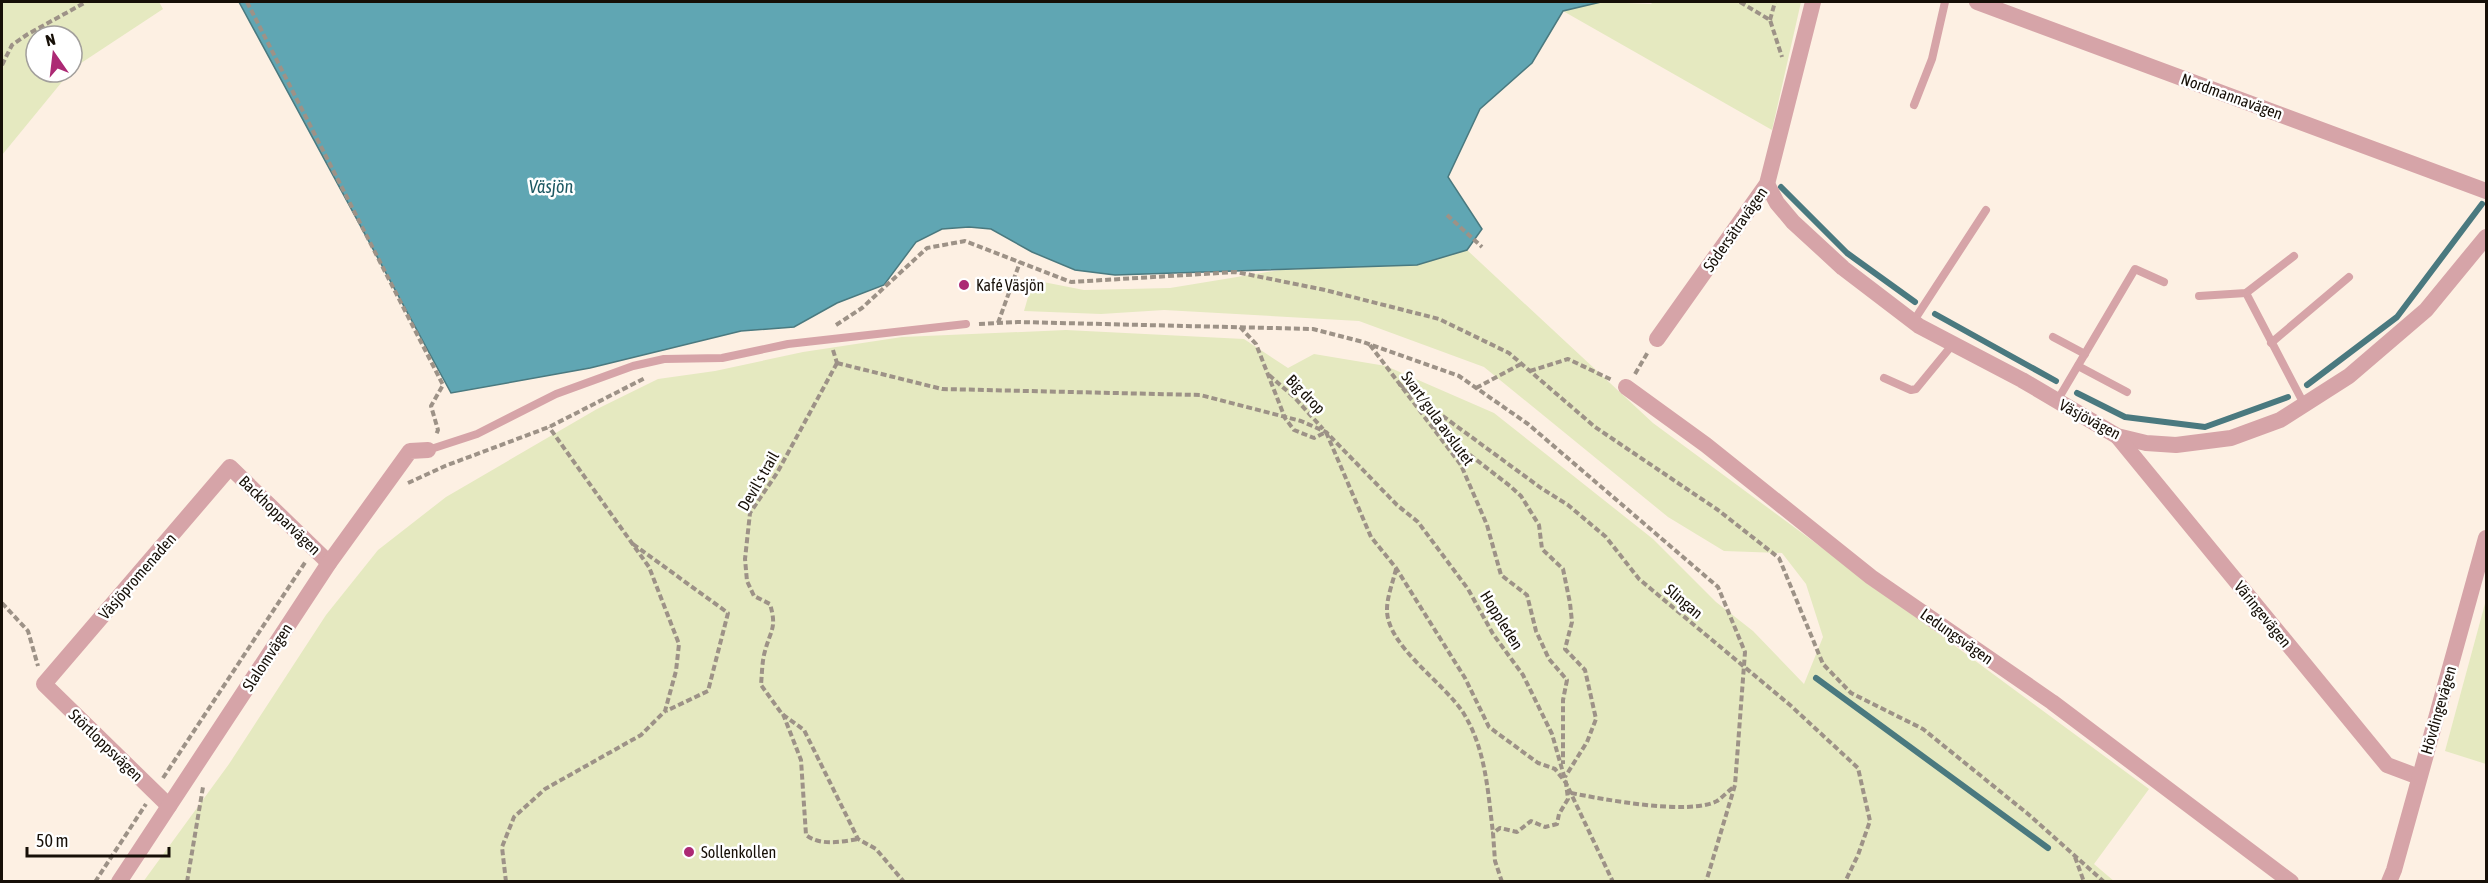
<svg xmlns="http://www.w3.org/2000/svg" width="2488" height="883" font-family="'Asap Condensed',sans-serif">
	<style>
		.green { fill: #e5e9c0 }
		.water { fill: #60a6b3; stroke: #4a797f; stroke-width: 1.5 }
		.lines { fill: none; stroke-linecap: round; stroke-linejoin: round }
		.stream { stroke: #4a797f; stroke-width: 6 }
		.path { stroke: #9d9287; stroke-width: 4; stroke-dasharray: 6 3; stroke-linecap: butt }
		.service { stroke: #d6a4a8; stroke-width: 8 }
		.minor { stroke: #d6a4a8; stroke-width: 16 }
		.poi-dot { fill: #ac2974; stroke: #fff; stroke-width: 2 }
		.labels { text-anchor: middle; stroke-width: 5; stroke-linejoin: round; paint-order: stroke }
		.street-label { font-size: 16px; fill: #160f07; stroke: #fff }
		.poi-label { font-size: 16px; fill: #160f07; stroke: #fff; text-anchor: start }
		.water-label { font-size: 18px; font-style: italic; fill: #1c5862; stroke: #fff }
	</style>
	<rect width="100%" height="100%" fill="#fdf0e3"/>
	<g class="green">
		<polygon points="2,2 159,2 163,9 72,69 72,36 36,36 36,72 70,72 2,155"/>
		<polygon points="1601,2 1651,4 1653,2 1801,2 1772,130 1563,11"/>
		<polygon points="1467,250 1653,423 2149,789 2094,864 2115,882 143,882 229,764 326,615 378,550 446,497 597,409 658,379 715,371 803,352 902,337 1066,330 1244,339 1288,368 1314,354 1386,366 1494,413 1653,539 1716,602 1753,631 1804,684 1823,637 1806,584 1782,553 1724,551 1668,517 1484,367 1359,321 1164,310 1101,314 1024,311 1033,280 1084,290 1170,288 1280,270 1417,265"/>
		<polygon points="2486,600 2486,764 2445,751"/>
	</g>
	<polygon class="water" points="239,2 1601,2 1563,11 1532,63 1480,109 1448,177 1482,229 1467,250 1417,265 1115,275 1075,270 1032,252 991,229 969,227 942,229 916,242 884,285 837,303 794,327 741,331 590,368 451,393"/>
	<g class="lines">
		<g class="stream">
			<polyline points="1781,187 1847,253 1915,302"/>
			<polyline points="1935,314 2056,381"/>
			<polyline points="2307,385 2397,317 2482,204"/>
			<polyline points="2077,393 2125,417 2205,427 2288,397"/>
			<polyline points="1816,678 2048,848"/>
		</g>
		<g class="path">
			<polyline points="247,2 443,385 431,406 438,430 436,435"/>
			<polyline points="1740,2 1770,20 1782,57"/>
			<polyline points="1770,20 1775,2"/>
			<polyline points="2,65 12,45 28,34 86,2"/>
			<polyline points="1447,215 1482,247"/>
			<polyline points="998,323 1020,262"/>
			<polyline points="979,324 1018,322 1313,329 1363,342 1459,376 1528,424 1718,587 1745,652 1735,785 1706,882"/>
			<polyline points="836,325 862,308 927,248 965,241 1071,282 1236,272 1325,290 1439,319 1509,353 1595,427 1718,510 1779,558 1823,664 1851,693 1923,729 2028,814 2104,882"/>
			<polyline points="1240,327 1256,344 1285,418 1294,430 1314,438 1326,432 1371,537 1396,568 1465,678 1489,727 1538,763 1555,769 1566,783 1613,882"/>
			<polyline points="1370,345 1461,465 1487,525 1501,575 1527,595 1536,631 1549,659 1567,680 1563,700 1563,764"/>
			<polyline points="833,350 837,363"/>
			<polyline points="837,363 942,389 1200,395 1301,421 1326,432 1397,505 1418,522 1468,589 1493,634 1523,675 1552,734 1566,783 1568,799 1559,814 1557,824 1545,827 1531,821 1517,832 1500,828 1493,833 1495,861 1502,882"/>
			<path d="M837,363L777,473L750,513L745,559L747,581L754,596L770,604C777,628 771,629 765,651C762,661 762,674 761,685L782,714L804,730L858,839L876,849L904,882"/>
			<polyline points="1530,371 1568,359 1612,380"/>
			<polyline points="1635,374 1648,352"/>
			<polyline points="1269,375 1294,397 1323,429"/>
			<polyline points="1399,384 1541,488 1568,505 1606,537 1639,579 1790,705 1858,768 1870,821 1858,855 1845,882"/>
			<polyline points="1476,388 1521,364"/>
			<polyline points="1434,427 1510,486 1521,496 1539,525 1542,549 1563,569 1570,603 1572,622 1565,649 1585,670 1596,719 1587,742 1565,777"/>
			<polyline points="408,483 445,466 549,427 645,378"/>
			<polyline points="633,544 728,613 708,691 666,711"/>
			<path d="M1396,569C1393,582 1387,597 1387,609C1386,646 1445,683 1464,714C1486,750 1488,793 1493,833"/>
			<polyline points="2,603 28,631 38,666"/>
			<path d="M783,714L801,760L806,835C820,846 841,842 858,839"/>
			<polyline points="163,778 306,561"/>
			<path d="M1571,793C1602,799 1689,816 1717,801C1723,797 1729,790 1735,786"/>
			<polyline points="2075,857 2084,882"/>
			<polyline points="95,882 146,804"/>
			<polyline points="187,882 203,787"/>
			<polyline points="506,882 502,847 514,817 545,789 641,735 665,711 676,671 679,644 649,567 549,427"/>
		</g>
		<g class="service">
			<polyline points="1914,105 1932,59 1945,2"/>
			<polyline points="2246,293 2304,404"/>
			<polyline points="2199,296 2246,293 2294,256"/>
			<polyline points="1913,322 1986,210"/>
			<polyline points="2053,337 2085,354"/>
			<polyline points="2271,343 2349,277"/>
			<polyline points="2078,366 2127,392"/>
			<polyline points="1884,378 1911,390 1916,389 1953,344"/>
			<polyline points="2057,401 2135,269 2164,282"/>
			<polyline points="428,450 477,434 556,394 633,366 664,359 722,358 788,344 966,324"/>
		</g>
		<g class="minor">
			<polyline points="1977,2 2486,191"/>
			<polyline points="1767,184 1777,203 1793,222 1843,268 1919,326 2022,380 2117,436 2146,443 2176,445 2231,438 2280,420 2349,376 2426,310 2486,237"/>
			<polyline points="1657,339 1767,184 1813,2"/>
			<polyline points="1626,387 1706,445 1871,577 2052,702 2291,882"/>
			<polyline points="2117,436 2387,765 2419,777"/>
			<polyline points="169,806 44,684 230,467 329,563"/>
			<polyline points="119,882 329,563 410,451 428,450"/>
			<polyline points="2389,882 2394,870 2486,538"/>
		</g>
	</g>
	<g class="poi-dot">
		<circle cx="964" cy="285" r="6"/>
		<circle cx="689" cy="852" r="6"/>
	</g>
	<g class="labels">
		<g class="street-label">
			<text transform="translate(2232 96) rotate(20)" y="6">Nordmannavägen</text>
			<text transform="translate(1735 229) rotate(-55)" y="6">Södersätravägen</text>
			<text transform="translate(1306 394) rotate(45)" y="6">Big drop</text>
			<text transform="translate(1438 418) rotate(54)" y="6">Svart/gula avslutet</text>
			<text transform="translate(2090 419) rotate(28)" y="6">Väsjövägen</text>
			<text transform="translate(758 481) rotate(-60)" y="6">Devil's trail</text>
			<text transform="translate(280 515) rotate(44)" y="6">Backhopparvägen</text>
			<text transform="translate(137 576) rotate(-49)" y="6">Väsjöpromenaden</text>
			<text transform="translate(1684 601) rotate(40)" y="6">Slingan</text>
			<text transform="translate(2263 614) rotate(51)" y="6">Väringevägen</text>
			<text transform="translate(1502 620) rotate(58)" y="6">Hoppleden</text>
			<text transform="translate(1957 636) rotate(35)" y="6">Ledungsvägen</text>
			<text transform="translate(267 657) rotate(-57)" y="6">Slalomvägen</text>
			<text transform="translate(2438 710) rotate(-74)" y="6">Hövdingevägen</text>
			<text transform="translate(106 745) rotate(44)" y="6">Störtloppsvägen</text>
		</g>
		<g class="poi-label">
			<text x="976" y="291">Kafé Väsjön</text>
			<text x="701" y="858">Sollenkollen</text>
		</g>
		<g class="water-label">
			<text x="551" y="193">Väsjön</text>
		</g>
	</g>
	<rect width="2488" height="883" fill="none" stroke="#160f07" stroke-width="6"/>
	<g transform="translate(54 54) rotate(346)"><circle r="28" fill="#ffffff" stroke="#a29f9c" stroke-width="1.5"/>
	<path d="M0-4.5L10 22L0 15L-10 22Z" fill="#ac2974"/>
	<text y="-9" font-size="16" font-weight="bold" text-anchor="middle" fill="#160f07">N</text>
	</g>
	<path d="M27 847v9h142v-9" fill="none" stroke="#160f07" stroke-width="3"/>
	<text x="36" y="847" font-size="18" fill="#160f07" stroke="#ffffff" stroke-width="4.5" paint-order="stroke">50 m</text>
</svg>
